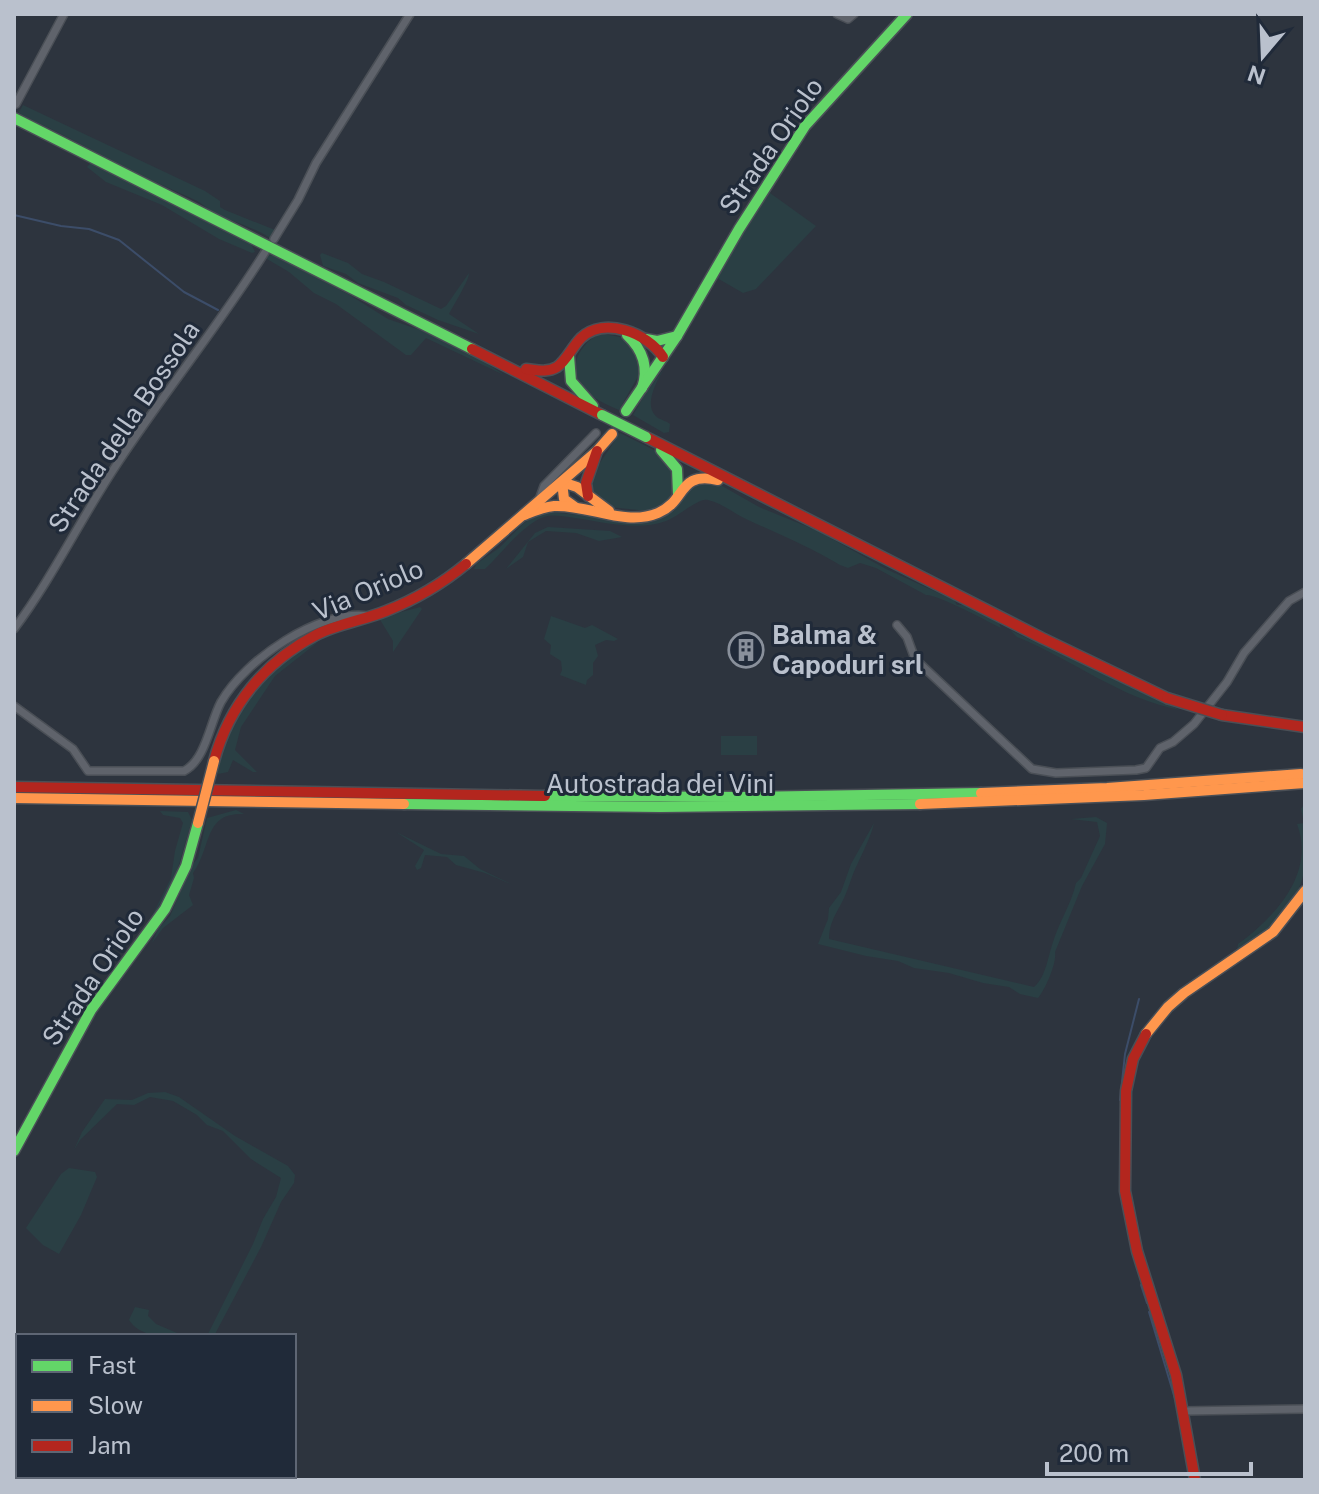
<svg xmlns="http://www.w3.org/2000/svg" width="1319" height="1494" font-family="'Public Sans',sans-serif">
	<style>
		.green { fill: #2a3f44 }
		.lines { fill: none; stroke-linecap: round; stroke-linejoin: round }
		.stream { stroke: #3c4d69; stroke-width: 2 }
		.street-casing { stroke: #4a4f56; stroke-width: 10 }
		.fast-casing { stroke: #4a4f56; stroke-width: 13 }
		.slow-casing { stroke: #4a4f56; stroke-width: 13 }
		.jam-casing { stroke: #4a4f56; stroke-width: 13 }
		.street { stroke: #5f636b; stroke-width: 7 }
		.fast { stroke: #63d668; stroke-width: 10 }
		.slow { stroke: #ff974d; stroke-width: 10 }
		.jam { stroke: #b3261e; stroke-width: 10 }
		.fast-bridge-casing { stroke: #4a4f56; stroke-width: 13; stroke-linecap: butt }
		.slow-bridge-casing { stroke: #4a4f56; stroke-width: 13; stroke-linecap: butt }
		.jam-bridge-casing { stroke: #4a4f56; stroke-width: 13; stroke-linecap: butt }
		.fast-bridge { stroke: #63d668; stroke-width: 10 }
		.slow-bridge { stroke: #ff974d; stroke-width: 10 }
		.jam-bridge { stroke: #b3261e; stroke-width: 10 }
		.labels { text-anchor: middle; stroke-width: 6; stroke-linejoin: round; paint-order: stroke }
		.street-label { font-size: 26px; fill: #bac1cd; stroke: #202a39 }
		.poi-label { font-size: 26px; font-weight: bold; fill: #bac1cd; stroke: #202a39; text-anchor: start }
	</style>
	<rect width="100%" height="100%" fill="#2d343e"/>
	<g class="green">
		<path d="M23,105L205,191L220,201V207L225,210L275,230L270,238C257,229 240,224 225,218C213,214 204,204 193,199C134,174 79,141 21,115L19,112Z"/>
		<polygon points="91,163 251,244 255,252 252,253 219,239 162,205 106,182 87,167"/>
		<polygon points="770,193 816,226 756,289 743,293 717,278 742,232"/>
		<path d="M322,253L348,263L362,274L384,282L441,309L446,306L469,273C469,281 454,304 449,314L479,334L438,320L406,305L398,298L358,283L346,274L323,266L320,255Z"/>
		<polygon points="267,255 275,256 348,294 388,319 423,331 485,362 504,375 426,338 411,355 406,355 336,304 314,293 289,272 267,259"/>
		<path d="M600,333L629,339L641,371L619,410C609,406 599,401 590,395C563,377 576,346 600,333Z"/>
		<path d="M664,369C657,381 642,406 658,418C662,420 666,421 670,424L669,432L664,433L633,415L645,394Z"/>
		<polygon points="620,433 658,452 673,470 673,492 667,501 648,511 609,507 594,494 591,476"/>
		<path d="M700,482L717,483L759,507L818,531L886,569L954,600L957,605H964L999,623L1001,628C987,621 937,594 926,595L876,568L860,563L848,568L840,565C810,547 778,534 746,519C733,513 722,503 708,500C699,497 678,517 666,521C636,532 600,521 569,517C560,516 553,514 544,517C523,524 501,554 485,569H474L476,564L499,548L524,523L536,515L549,512L652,522L674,511L687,493Z"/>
		<polygon points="548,527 610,531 622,537 599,541 576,533 546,531 528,542 523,557 506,569 535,533"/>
		<polygon points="420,607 422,609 393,652 393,641 379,618"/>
		<polygon points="551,616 585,628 592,625 618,639 614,641 606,640 595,645 598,656 593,663 593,675 587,680 586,685 560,675 562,670 561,661 550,654 551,645 544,639"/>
		<path d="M1010,630L1180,710C1121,699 1072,659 1017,637Z"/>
		<path d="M318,642L275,676L241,727L235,750L257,772H253L233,760L228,772L218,774C214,730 278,655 318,642Z"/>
		<rect x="721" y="736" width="36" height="19"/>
		<path d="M1305,803C1305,852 1314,885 1275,922C1264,932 1251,940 1240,950H1237L1238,944C1275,917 1316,873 1297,824L1304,823L1301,809Z"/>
		<path d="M236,810L244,814C203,812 212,848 193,873L194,878L189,895L193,905L163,928L152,943L158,929L170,916L192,865L198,858L207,818Z"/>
		<polygon points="160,811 188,812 192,820 175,878 147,926 171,878 175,851 183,823 180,818 163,815"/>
		<path d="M1096,817L1107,823L1105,844L1082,886L1055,952C1057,963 1045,990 1038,998L1020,994L1009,987L983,983L949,973L914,968L898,961L866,956L818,944L828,919L829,908L841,892L851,864L874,823C871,836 864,850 858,863C851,876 848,892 841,904C834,917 829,925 829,939L1034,987C1046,977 1048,956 1053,942C1059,922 1071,905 1076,883L1081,878L1100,836L1097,822L1071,819Z"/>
		<polygon points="396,832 441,854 464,856 480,869 513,885 485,873 456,865 447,857 425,855 421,868 417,870 415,866 424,850"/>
		<polygon points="165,1092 179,1097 235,1136 288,1166 295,1175 294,1183 281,1202 261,1247 214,1336 207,1336 253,1244 263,1219 276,1197 281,1178 251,1159 223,1131 207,1125 197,1115 173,1101 150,1097 134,1105 117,1104 80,1140 74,1150 82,1132 105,1099 132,1100 148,1093"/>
		<polygon points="69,1168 95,1172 97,1177 81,1215 59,1254 43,1245 26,1228 61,1174"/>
		<path d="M135,1307L149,1310L148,1316L156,1324L184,1336C164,1336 141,1338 129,1320Z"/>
	</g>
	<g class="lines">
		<g class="stream">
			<polyline points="14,215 61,226 89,229 119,240 184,292 218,310"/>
			<polyline points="1120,1100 1125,1054 1139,999"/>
			<polyline points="1141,1285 1147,1303"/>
			<polyline points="1149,1312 1179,1412"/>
		</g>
		<defs>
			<g id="street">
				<polyline points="837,14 848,19 854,14"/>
				<polyline points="16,104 64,14"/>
				<polyline points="274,239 298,200 316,163 410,14"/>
				<polyline points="539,500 544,486 596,433"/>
				<polyline points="897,625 907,637 915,659 1032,769 1056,773 1136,770 1146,768 1160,748 1173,742 1194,724 1227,682 1244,653 1289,601 1305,592"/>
				<path d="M14,629C53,577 81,518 117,464C165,391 221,323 267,249"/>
				<path d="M14,706L73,749L88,771H184C206,760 210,722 221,702C245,660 319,609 368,616"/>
				<polyline points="1184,1411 1305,1409"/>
			</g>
			<g id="fast">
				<polyline points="14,118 472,349"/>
				<path d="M627,335C643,350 649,367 642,388"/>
				<polyline points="646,339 657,341 677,336"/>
				<polyline points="569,356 571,381 593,406"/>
				<polyline points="626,411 677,336 739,229 805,126 907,14"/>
				<polyline points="661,450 677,469 678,494"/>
				<polyline points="545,796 747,797 981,793"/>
				<polyline points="404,804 660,807 920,804"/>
				<polyline points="14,1151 91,1010 165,909 186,866 198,823"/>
			</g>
			<g id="slow">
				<polyline points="575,507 564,499 562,482 577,487 609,511"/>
				<path d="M524,515C534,511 543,507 554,506C588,504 625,527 658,513C687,501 677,471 718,480"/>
				<polyline points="466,564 597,451 612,434"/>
				<polyline points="981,793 1107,788 1301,774"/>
				<polyline points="14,798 404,804"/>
				<polyline points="920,804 1144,795 1305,783"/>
				<polyline points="1146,1034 1168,1007 1184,993 1273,932 1305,891"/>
			</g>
			<g id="jam">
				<polyline points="472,349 602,415"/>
				<path d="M526,369C537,370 547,373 557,367C567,360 572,347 581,338C604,316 648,333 663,357"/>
				<polyline points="646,437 1042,638 1167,698"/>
				<polyline points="588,496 586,483 597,451"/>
				<polyline points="1222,715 1305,727"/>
				<path d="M214,761C229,705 265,662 316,635C337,624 364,620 386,611C414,600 443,583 466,564"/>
				<polyline points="14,787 545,796"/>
				<polyline points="1146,1034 1133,1059 1126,1091 1125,1191 1137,1251 1176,1375 1195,1480"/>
			</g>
		</defs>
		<use href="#street" class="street-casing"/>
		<use href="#fast" class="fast-casing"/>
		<use href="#slow" class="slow-casing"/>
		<use href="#jam" class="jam-casing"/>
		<use href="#street" class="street"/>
		<use href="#fast" class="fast"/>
		<use href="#slow" class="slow"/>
		<use href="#jam" class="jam"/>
		<defs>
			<polyline id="fast-bridge" points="602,415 646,437"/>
			<polyline id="slow-bridge" points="198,823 214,761"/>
			<polyline id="jam-bridge" points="1167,698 1222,715"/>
		</defs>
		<use href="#fast-bridge" class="fast-bridge-casing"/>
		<use href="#slow-bridge" class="slow-bridge-casing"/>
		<use href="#jam-bridge" class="jam-bridge-casing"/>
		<use href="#fast-bridge" class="fast-bridge"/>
		<use href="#slow-bridge" class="slow-bridge"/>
		<use href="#jam-bridge" class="jam-bridge"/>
	</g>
	<defs>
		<symbol id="building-ring" viewBox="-11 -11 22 22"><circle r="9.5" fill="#202a39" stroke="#89909b" stroke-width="1.5"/><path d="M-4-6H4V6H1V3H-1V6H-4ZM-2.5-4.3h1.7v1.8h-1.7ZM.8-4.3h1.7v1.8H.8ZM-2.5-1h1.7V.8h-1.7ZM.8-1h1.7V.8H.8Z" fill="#89909b"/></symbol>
	</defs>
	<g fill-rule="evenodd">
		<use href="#building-ring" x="726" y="630" width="40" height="40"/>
	</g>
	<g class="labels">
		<g class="street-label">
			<text transform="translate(771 146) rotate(-55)" y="9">Strada Oriolo</text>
			<text transform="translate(124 427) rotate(-56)" y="9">Strada della Bossola</text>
			<text transform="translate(368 590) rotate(-23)" y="9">Via Oriolo</text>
			<text x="660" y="793">Autostrada dei Vini</text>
			<text transform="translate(93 977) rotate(-56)" y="9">Strada Oriolo</text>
		</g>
		<g class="poi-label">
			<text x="772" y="644">Balma &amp;<tspan x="772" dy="30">Capoduri srl</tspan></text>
		</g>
	</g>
	<rect width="1319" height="1494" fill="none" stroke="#bac1cd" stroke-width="32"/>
	<rect x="16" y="1334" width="280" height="144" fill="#202a39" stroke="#5e6674" stroke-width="2"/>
	<rect x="32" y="1360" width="40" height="12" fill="#63d668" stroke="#5e6674" stroke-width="2"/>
	<text x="88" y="1374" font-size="24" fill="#bac1cd">Fast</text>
	<rect x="32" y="1400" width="40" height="12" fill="#ff974d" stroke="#5e6674" stroke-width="2"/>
	<text x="88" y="1414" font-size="24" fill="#bac1cd">Slow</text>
	<rect x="32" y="1440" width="40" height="12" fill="#b3261e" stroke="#5e6674" stroke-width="2"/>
	<text x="88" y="1454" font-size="24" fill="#bac1cd">Jam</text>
	<g transform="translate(1263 56) rotate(199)" stroke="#202a39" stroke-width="6" paint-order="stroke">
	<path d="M0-6L14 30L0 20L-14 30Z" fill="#bac1cd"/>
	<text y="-12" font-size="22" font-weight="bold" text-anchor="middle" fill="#bac1cd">N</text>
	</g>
	<path d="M1047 1462v12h204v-12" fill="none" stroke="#bac1cd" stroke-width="4"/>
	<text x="1059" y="1462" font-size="24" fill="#bac1cd" stroke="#202a39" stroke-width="6" paint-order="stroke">200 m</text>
</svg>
